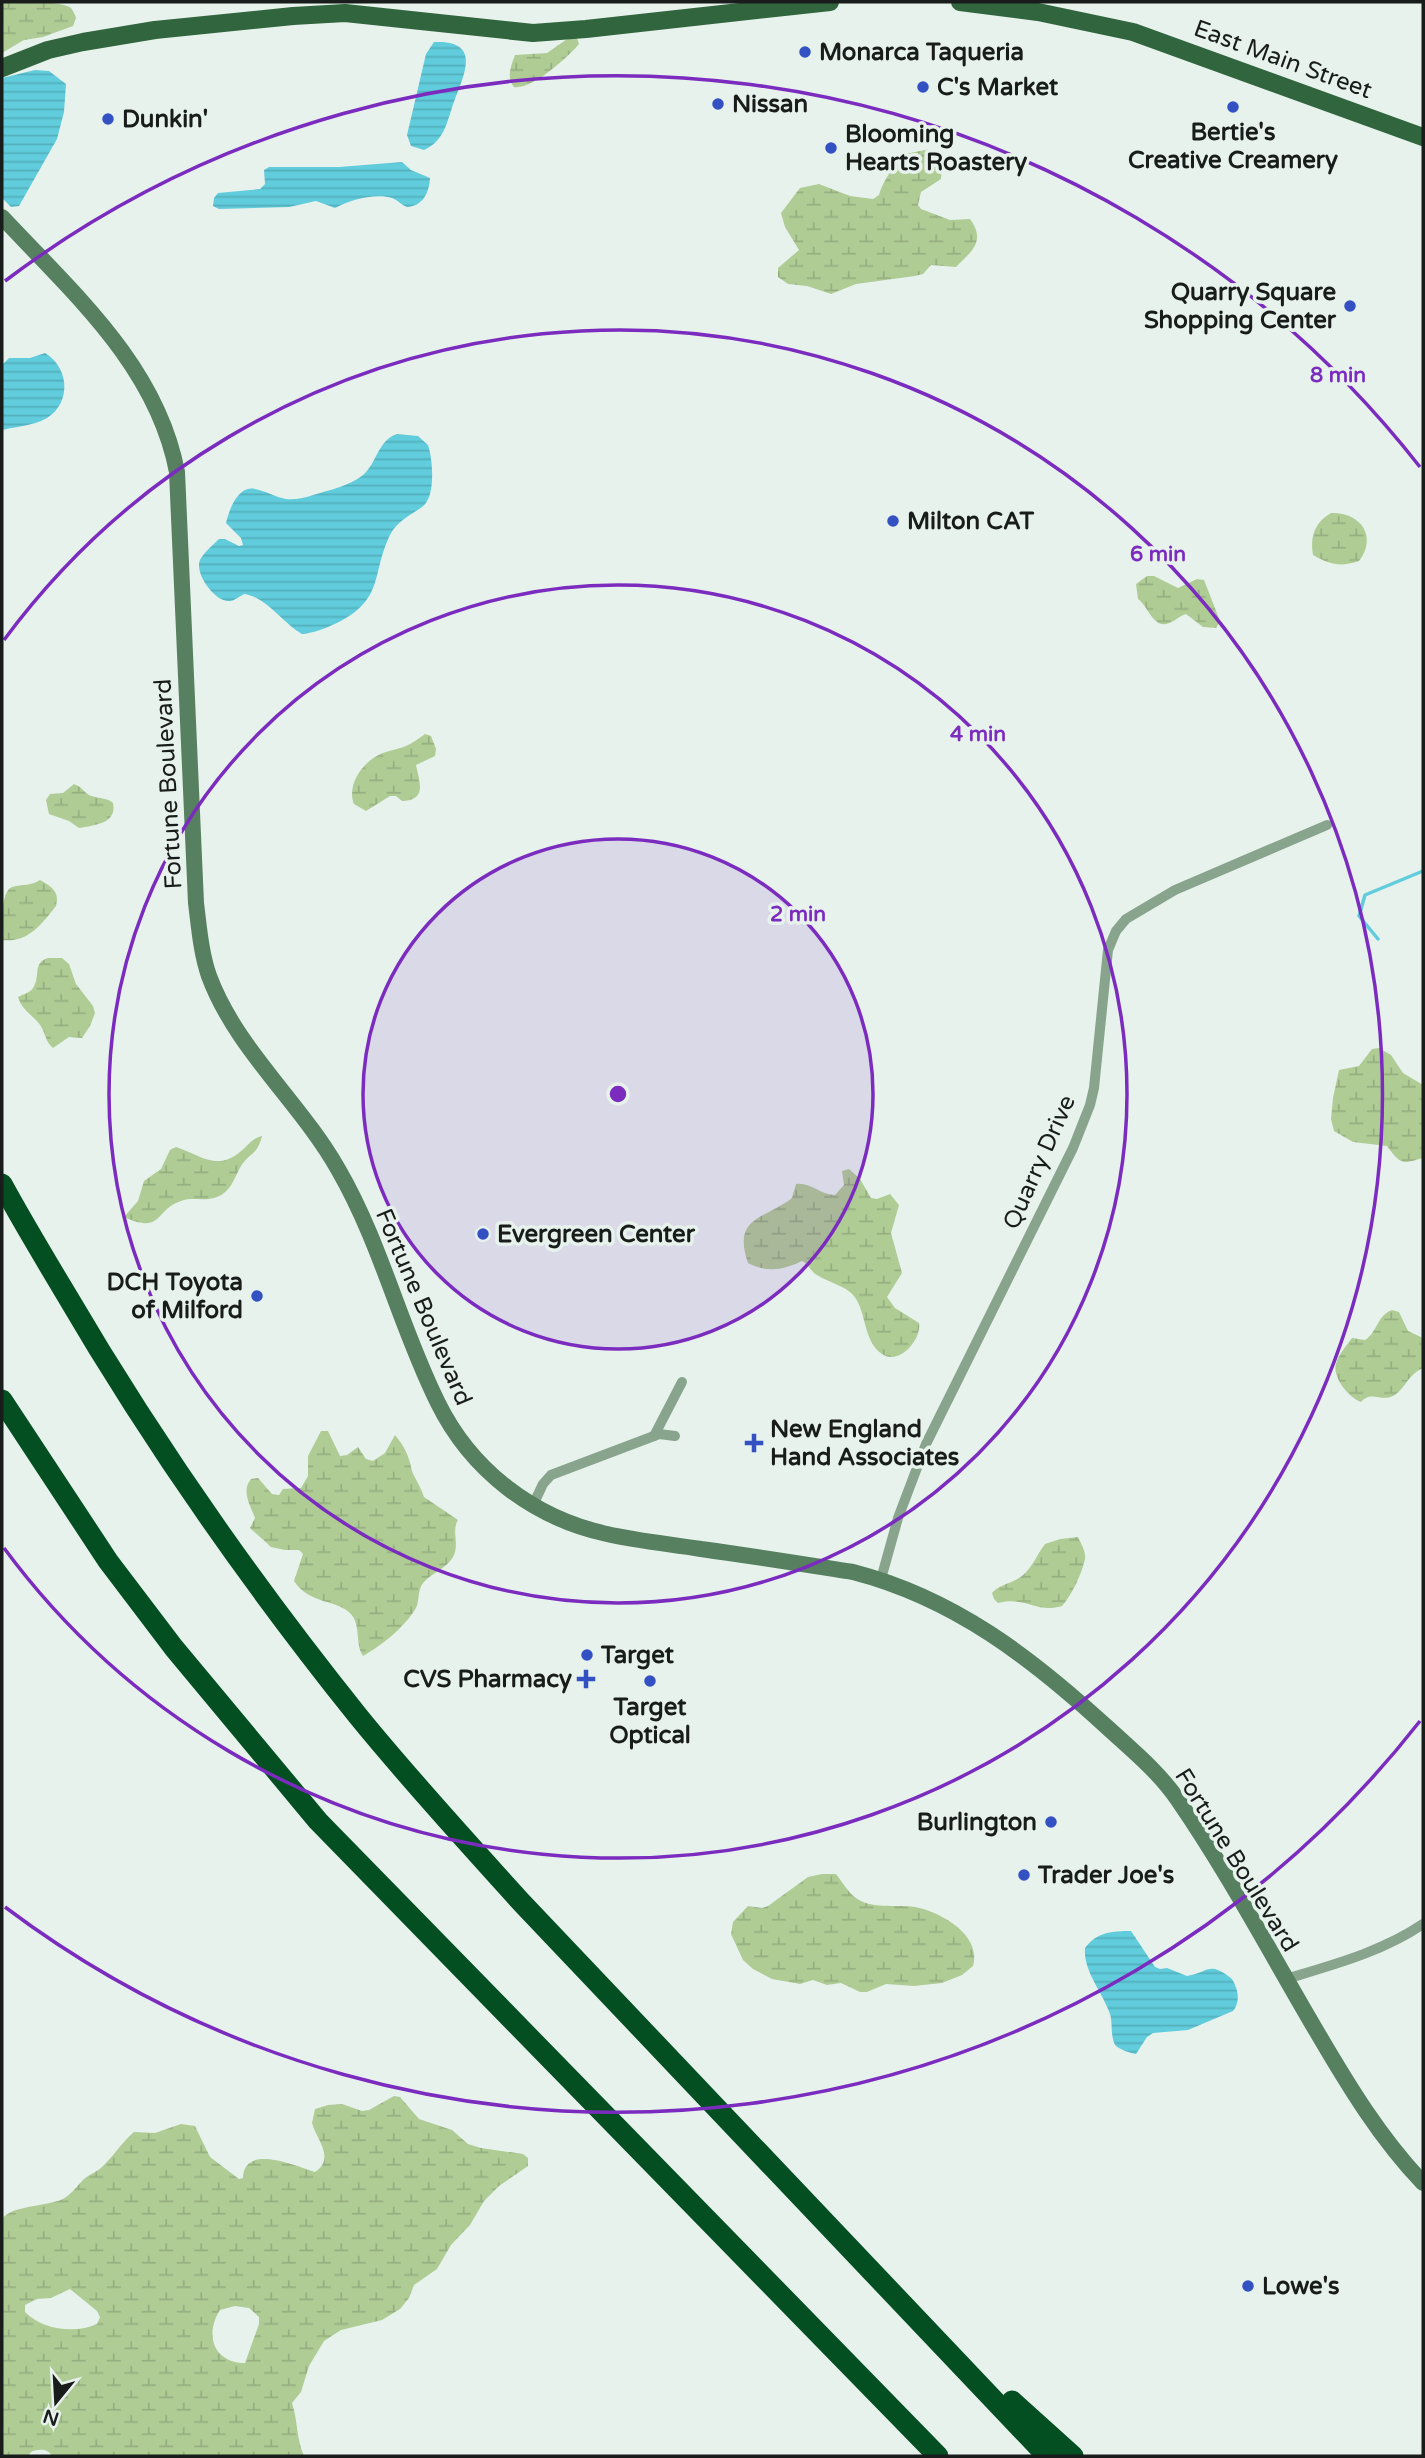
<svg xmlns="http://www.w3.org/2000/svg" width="1425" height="2458" font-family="'Varela Round',sans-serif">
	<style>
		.wetland { fill: url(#wetland-marsh); fill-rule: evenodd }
		.water { fill: url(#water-rules) }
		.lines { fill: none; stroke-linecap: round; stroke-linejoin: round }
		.stream { stroke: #61ccdc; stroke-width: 3.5 }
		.street { stroke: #88a48d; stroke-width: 10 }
		.secondary { stroke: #56805f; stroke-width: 16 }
		.primary { stroke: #31653e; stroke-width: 18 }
		.highway { stroke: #034f22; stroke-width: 21 }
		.ring { fill: none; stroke: #7b2cbf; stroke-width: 3.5 }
		.poi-dot { fill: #3351c2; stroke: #e7f2ed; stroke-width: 2.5 }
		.labels { text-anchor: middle; stroke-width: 7; stroke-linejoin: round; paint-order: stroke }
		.poi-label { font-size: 24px; font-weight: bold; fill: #181c1a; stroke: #e7f2ed; text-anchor: start }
		.street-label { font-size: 24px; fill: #181c1a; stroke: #e7f2ed }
		.centre { fill: #7b2cbf; stroke: #e7f2ed; stroke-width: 3.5 }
		.ring-label { font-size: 21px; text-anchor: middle; font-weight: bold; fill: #7b2cbf; stroke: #e7f2ed; stroke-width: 7; stroke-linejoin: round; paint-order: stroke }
	</style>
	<defs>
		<pattern id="wetland-marsh" width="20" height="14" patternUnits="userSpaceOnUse" patternTransform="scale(1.75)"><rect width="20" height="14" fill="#afcc95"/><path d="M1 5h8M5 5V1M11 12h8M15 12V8" fill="none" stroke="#96af80"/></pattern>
		<pattern id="water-rules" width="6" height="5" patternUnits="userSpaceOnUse" patternTransform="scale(1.75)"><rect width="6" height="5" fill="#61ccdc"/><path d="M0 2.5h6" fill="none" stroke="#54afbc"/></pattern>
	</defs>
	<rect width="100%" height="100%" fill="#e7f2ed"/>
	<g class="wetland">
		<path d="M2,2C15,2 61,0 71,8C73,11 75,14 76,18L73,26L43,37L24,40L2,53Z"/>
		<path d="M570,37L577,38L579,44C567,58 532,90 514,87C506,78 511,66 515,55L547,53Z"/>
		<path d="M930,149C943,157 942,164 941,179L921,192L918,205L921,209L950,220L970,219C986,241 972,251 956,267L931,265L923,274L915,276L856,284L831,294L807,286L788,284L778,277V268L799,250L785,227L781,213L800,188L819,184L850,196L873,199L879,195C883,180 893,169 900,155Z"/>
		<path d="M1331,513C1360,512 1378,536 1359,561C1341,567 1330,565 1313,555C1310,537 1314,523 1331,513Z"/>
		<path d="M1147,576H1154L1178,588L1197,579L1204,580L1220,621L1216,628L1203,627L1186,614C1179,616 1173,623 1166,624C1153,627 1147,605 1138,599L1136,584Z"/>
		<path d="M425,734L431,736L436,749L435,756L416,765C419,781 428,800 402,801L396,796H390L366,811L354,804C347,787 360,766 375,757C384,751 396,750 406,746C413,743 419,738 425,734Z"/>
		<path d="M74,784C82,787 83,791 89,795C98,799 106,797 113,803C117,824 95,825 79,828L69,821L49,814L46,800L50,794L63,793Z"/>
		<path d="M40,880C52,887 60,892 56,906C41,925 28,943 2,940C2,927 0,892 12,887C23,884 31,886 40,880Z"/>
		<path d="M48,958H62L69,964L76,984L93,1006L95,1013L90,1026L82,1038L69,1037L53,1048C46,1042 46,1036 42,1028C35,1016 22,1011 18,997C23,994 30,993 33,988C41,976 32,963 48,958Z"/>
		<path d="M1379,1048L1391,1055L1403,1073L1423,1085V1158C1402,1164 1401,1165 1387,1146L1353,1142L1334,1131L1331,1119L1333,1098L1339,1070L1359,1066L1372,1049Z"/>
		<path d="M262,1136C257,1156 250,1152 241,1166C233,1180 231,1193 214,1198C203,1201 191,1197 181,1201C155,1209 163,1235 124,1217L138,1201L144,1181L161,1169L170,1150L176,1147C199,1154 216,1172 240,1152C249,1145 251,1139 262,1136Z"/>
		<path d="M849,1169L860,1179L871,1198L877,1199L890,1194L899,1205L891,1233L902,1273L887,1297L895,1308L919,1323C922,1339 899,1366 882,1354C863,1341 867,1313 854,1296C845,1285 829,1283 817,1275C810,1271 809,1264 802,1261C783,1270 768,1273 748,1263C732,1216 764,1220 792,1198L796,1184C810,1182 821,1195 835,1195L844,1185L842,1171Z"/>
		<path d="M1392,1310L1399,1312L1408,1331L1423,1338V1368C1407,1375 1405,1390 1393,1396C1381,1402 1371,1390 1361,1402C1349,1398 1332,1377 1336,1364C1338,1355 1347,1345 1352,1338L1365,1340C1378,1332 1377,1315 1392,1310Z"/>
		<path d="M321,1431H328L340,1456L347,1455L358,1447L366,1459L373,1461L385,1453L395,1435C405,1447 409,1456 412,1471C414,1477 421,1487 424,1497L458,1520C451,1531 460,1544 453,1557C447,1568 432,1573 424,1582C417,1589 420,1600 416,1608C405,1627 381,1646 363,1656C355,1644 361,1625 351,1614C337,1599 310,1605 294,1581L303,1554L299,1550H285L271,1547L250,1528L255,1518C250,1505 241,1491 251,1479L258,1478L272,1494L279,1495L283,1489L301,1488L308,1476V1456Z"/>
		<path d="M1078,1537C1081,1544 1086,1551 1085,1559C1082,1573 1072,1595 1062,1606C1036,1614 1026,1596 998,1603L994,1599L992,1593C999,1584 1012,1584 1022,1576C1033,1567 1037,1554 1045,1544L1060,1539Z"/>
		<path d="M822,1874H836C843,1883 850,1896 861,1901C877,1909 898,1904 915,1907C941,1912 982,1935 973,1966L962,1975L942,1983L914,1986L886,1984L867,1992H860L841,1983L827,1985L813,1980L800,1984L772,1979L753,1969L743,1960L731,1934L733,1922L748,1906L762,1908L768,1906L808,1877Z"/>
		<path d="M394,2096L400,2097L419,2119L452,2130L468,2144L481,2148L523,2154L528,2158V2166L499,2186L484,2201L470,2225L451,2245L437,2269L414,2285L409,2298L400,2309L382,2320L341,2330L324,2341L309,2366L301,2392L292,2403C298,2421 296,2438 304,2456H52C48,2448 38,2449 31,2452L28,2456H2V2219C12,2205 45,2207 63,2199C71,2195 76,2187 83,2180C88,2175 95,2173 101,2168C113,2157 121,2143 134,2132L155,2133L181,2124L195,2126L210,2157L239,2179L243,2178C244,2143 296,2166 315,2172C336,2158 316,2139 312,2123L315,2109L328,2105L342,2104L362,2111L369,2110ZM70,2289L97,2311L100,2317L97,2324C76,2334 42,2330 25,2312V2305L37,2299L51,2298ZM235,2306L249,2308L259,2317V2324L245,2363C214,2363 204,2335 220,2310Z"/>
	</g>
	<g class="water">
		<path d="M434,42C480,40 466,71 455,99C447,120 446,140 424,150L411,146L407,135L426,54Z"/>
		<polygon points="35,70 49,71 66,84 64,112 57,139 19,206 11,207 2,198 2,78"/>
		<path d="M402,162L411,170L430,178C429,193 423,206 407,207C401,205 398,200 392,198C375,193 350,200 335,208L316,201L289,207L219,209L213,206L214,198L218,193L260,189L265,184L264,170L269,167H339Z"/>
		<path d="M45,353C72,369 71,409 41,421C29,426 14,427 2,430V365L9,358H30Z"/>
		<path d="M397,434L418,436L428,445C433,459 436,498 422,507C411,515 397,521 390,535C371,574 385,599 337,623C326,628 314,633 302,634C282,623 267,597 244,594C240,596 234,601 230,601C215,603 194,573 200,560C204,552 213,545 219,539H225L239,546L243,545L241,538L226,523C229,510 238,485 255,489C266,491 275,497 286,499C294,500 305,498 313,495C329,490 350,486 363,475C377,463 378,440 397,434Z"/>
		<path d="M1131,1931L1155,1967L1160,1969L1167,1968L1187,1976C1209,1973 1208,1960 1232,1979C1238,1989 1241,2001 1233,2011L1188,2030L1153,2033L1147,2037L1136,2054C1130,2053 1121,2050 1116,2046C1110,2039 1113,2023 1110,2014C1103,1993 1083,1971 1085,1948C1097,1932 1112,1931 1131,1931Z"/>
	</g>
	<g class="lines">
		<polyline class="stream" points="1378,939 1359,916 1365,895 1423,871"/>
		<g class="street">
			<polyline points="675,1436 659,1434 654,1436 682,1382"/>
			<polyline points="533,1505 543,1484 551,1475 654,1436"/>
			<polyline points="881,1579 898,1518 926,1444 1073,1148 1090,1105 1094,1088 1108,950 1116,931 1126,919 1175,890 1327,825"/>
			<path d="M1286,1979C1332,1965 1382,1952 1423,1924"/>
		</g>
		<path class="secondary" d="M2,217C73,293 157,366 177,472L196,903C199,927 201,953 209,976C236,1049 300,1102 338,1169C381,1243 400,1327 438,1403C471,1470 533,1518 607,1534C638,1541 670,1544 701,1549C752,1556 802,1564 853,1572C954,1598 1032,1658 1108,1728C1132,1750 1159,1772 1178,1800C1229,1874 1271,1954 1317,2032C1348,2085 1380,2138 1423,2183"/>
		<g class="primary">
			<polyline points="960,2 1038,12 1133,32 1423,137"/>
			<polyline points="2,68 48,50 83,42 155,30 293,16 345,13 533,33 586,29 830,2"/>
		</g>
		<g class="highway">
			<path d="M2,1184C21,1219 42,1254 63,1289C150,1438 249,1580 358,1716C410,1780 466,1841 522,1903L1047,2456"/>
			<polyline points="2,1400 108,1561 174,1648 318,1821 938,2456"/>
			<polyline points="1012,2401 1073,2456"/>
		</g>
	</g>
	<circle cx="618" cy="1094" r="255" fill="#7b2cbf" fill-opacity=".12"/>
	<g class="ring">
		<circle cx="618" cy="1094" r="255"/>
		<circle cx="618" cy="1094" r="509"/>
		<path d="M4 640A764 764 0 1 1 4 1548"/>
		<path d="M1420 1721A1018 1018 0 0 1 5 1907M5 281A1018 1018 0 0 1 1420 467"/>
	</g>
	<g class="poi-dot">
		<circle cx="805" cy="52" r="7"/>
		<circle cx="923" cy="87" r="7"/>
		<circle cx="718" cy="104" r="7"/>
		<circle cx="1233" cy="107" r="7"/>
		<circle cx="108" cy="119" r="7"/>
		<circle cx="831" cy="148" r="7"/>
		<circle cx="1350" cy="306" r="7"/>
		<circle cx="893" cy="521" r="7"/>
		<circle cx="483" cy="1234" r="7"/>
		<circle cx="257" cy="1296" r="7"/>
		<path d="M750.5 1432.5h7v7h7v7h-7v7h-7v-7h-7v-7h7z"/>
		<circle cx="587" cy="1655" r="7"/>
		<path d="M582.5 1668.5h7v7h7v7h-7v7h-7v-7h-7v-7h7z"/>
		<circle cx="650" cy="1681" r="7"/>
		<circle cx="1051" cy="1822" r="7"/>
		<circle cx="1024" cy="1875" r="7"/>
		<circle cx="1248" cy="2286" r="7"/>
	</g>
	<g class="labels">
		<g class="poi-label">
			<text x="819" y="60">Monarca Taqueria</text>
			<text x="937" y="95">C's Market</text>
			<text x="732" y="112">Nissan</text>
			<text x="122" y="127">Dunkin'</text>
			<text x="1233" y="140" text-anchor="middle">Bertie's<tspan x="1233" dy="28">Creative Creamery</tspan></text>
			<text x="845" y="142">Blooming<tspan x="845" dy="28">Hearts Roastery</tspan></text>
			<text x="1336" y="300" text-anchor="end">Quarry Square<tspan x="1336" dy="28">Shopping Center</tspan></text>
			<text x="907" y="529">Milton CAT</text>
			<text x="497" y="1242">Evergreen Center</text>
			<text x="243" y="1290" text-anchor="end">DCH Toyota<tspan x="243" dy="28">of Milford</tspan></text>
			<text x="770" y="1437">New England<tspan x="770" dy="28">Hand Associates</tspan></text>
			<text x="601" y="1663">Target</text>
			<text x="572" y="1687" text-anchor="end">CVS Pharmacy</text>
			<text x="650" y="1715" text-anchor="middle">Target<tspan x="650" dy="28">Optical</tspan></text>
			<text x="1037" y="1830" text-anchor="end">Burlington</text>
			<text x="1038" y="1883">Trader Joe's</text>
			<text x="1262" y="2294">Lowe's</text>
		</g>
		<g class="street-label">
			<text transform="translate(1283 59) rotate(20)" y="8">East Main Street</text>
			<text transform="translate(168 784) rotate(-93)" y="8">Fortune Boulevard</text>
			<text transform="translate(1039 1162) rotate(-66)" y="8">Quarry Drive</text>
			<text transform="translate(424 1307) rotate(67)" y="8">Fortune Boulevard</text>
			<text transform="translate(1237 1860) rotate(58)" y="8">Fortune Boulevard</text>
		</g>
	</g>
	<circle cx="618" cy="1094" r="10" class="centre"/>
	<g class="ring-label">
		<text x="1338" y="382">8 min</text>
		<text x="1158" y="561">6 min</text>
		<text x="978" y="741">4 min</text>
		<text x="798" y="921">2 min</text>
	</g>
	<rect width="1425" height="2458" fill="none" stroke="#181c1a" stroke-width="7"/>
	<g transform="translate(56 2402) rotate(198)" stroke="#e7f2ed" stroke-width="5" paint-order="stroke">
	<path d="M0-5L12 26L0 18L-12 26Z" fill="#181c1a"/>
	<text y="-10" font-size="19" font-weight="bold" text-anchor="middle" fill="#181c1a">N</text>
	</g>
</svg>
